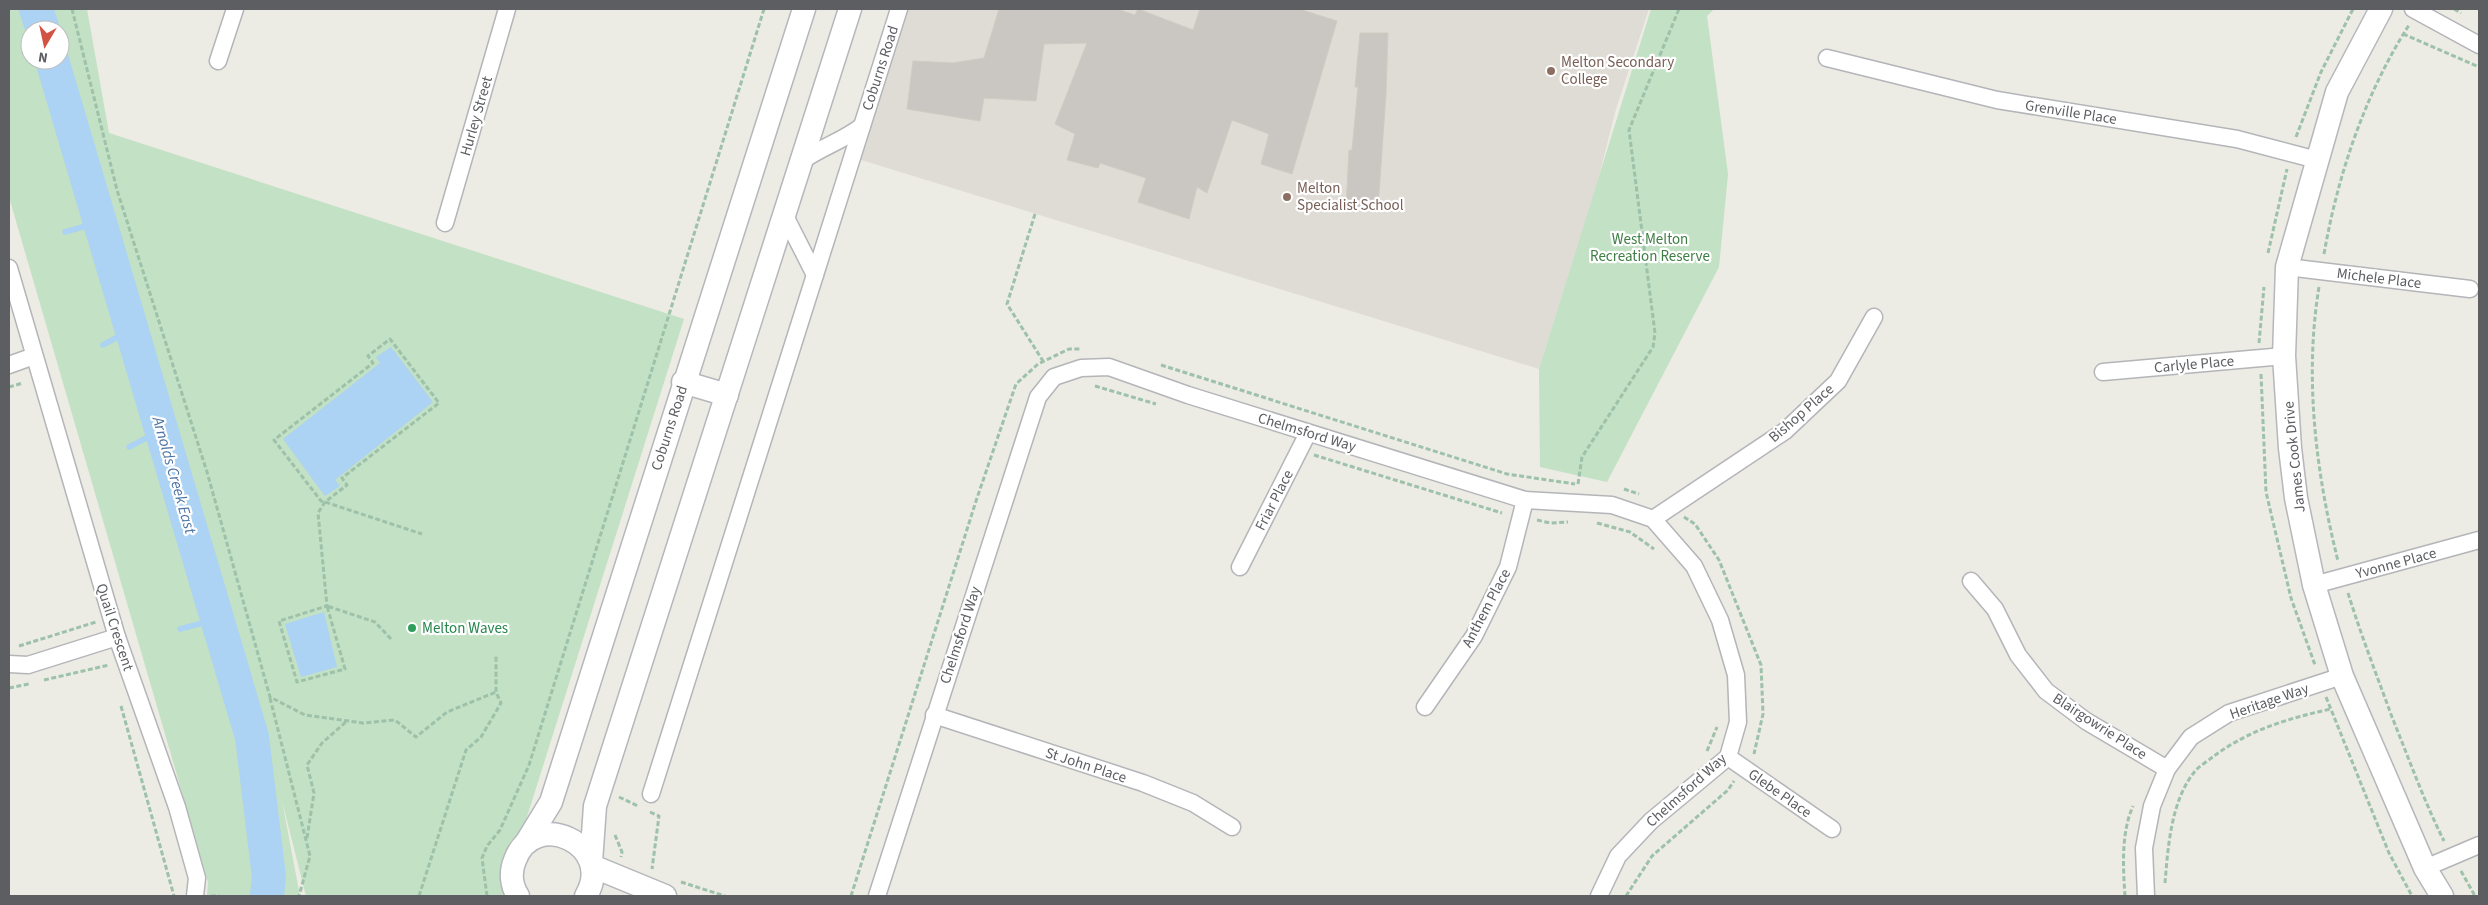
<svg xmlns="http://www.w3.org/2000/svg" width="2488" height="905" font-family="'Source Sans 3',sans-serif">
	<style>
		.education { fill: #dfdcd5 }
		.green { fill: #c3e1c4; fill-rule: evenodd }
		.water { fill: #acd2f4 }
		.lines { fill: none; stroke-linecap: round; stroke-linejoin: round }
		.stream { stroke: #acd2f4; stroke-width: 5.5 }
		.river { stroke: #acd2f4; stroke-width: 34 }
		.building { fill: #cac7c2; stroke: #d0ccc3 }
		.street-casing { stroke: #b4b5b9; stroke-width: 19 }
		.secondary-casing { stroke: #b5b7bc; stroke-width: 25 }
		.path { stroke: #9dc1a9; stroke-width: 3; stroke-dasharray: 5 2.5; stroke-linecap: butt }
		.street { stroke: #fff; stroke-width: 16 }
		.secondary { stroke: #fff; stroke-width: 22 }
		.education-dot { fill: #8d6e63; stroke: #fff; stroke-width: 2 }
		.leisure-dot { fill: #2e9e5b; stroke: #fff; stroke-width: 2 }
		.labels { text-anchor: middle; stroke-width: 4.5; stroke-linejoin: round; paint-order: stroke }
		.education-label { font-size: 15px; fill: #785e54; stroke: #fff; text-anchor: start }
		.street-label { font-size: 15px; fill: #5c5e62; stroke: #fff }
		.park-label { font-size: 15px; fill: #3f7e44; stroke: #fff }
		.leisure-label { font-size: 15px; fill: #27864d; stroke: #fff; text-anchor: start }
		.water-label { font-size: 16px; font-style: italic; fill: #4c74a3; stroke: #fff }
	</style>
	<rect width="100%" height="100%" fill="#ecebe4"/>
	<polygon class="education" points="905,9 1649,9 1616,109 1598,180 1539,369 858,159"/>
	<g class="green">
		<path d="M9,9H87L109,133L684,319L502,896H306L282,801L300,896H207L208,882L9,197ZM30,30H60V60H30Z"/>
		<polygon points="1651,9 1714,9 1707,16 1728,174 1719,267 1607,482 1540,467 1539,369"/>
	</g>
	<g class="water">
		<polygon points="391,347 433,402 335,480 340,486 325,496 283,439 380,363 376,357"/>
		<polygon points="324,612 337,667 301,677 285,624"/>
	</g>
	<g class="lines">
		<g class="stream">
			<polyline points="65,232 100,222"/>
			<polyline points="103,345 132,329"/>
			<polyline points="129,447 162,430"/>
			<polyline points="170,458 189,474"/>
			<polyline points="180,629 218,619"/>
		</g>
		<g class="river">
			<polyline points="36,9 43,30"/>
			<polyline points="52,60 252,737 269,877 267,896"/>
		</g>
	</g>
	<g class="building">
		<polygon points="999,9 1117,9 1135,15 1138,9 1193,30 1200,9 1299,9 1337,21 1292,174 1261,164 1269,134 1232,120 1207,193 1197,187 1189,219 1138,202 1146,178 1100,163 1098,168 1067,160 1075,134 1055,124 1087,43 1044,44 1036,101 984,98 980,121 907,109 913,61 953,63 984,58"/>
		<polygon points="1360,33 1388,33 1386,94 1378,208 1346,208 1349,150 1352,150 1358,87 1355,87"/>
	</g>
	<g class="lines">
		<defs>
			<g id="street">
				<polyline points="2413,9 2479,45"/>
				<polyline points="1827,58 1997,100 2237,139 2317,160"/>
				<polyline points="218,61 235,9"/>
				<path d="M802,161C821,147 843,141 862,126"/>
				<polyline points="785,216 815,275"/>
				<polyline points="445,223 507,9"/>
				<polyline points="2287,267 2470,289"/>
				<polyline points="9,268 117,637 177,807 197,878 195,896"/>
				<polyline points="9,365 34,356"/>
				<polyline points="2103,372 2284,356"/>
				<polyline points="1653,519 1785,431 1838,381 1874,317"/>
				<polyline points="1240,567 1308,433"/>
				<polyline points="1971,581 1995,609 2018,655 2046,691 2086,721 2167,769"/>
				<polyline points="2314,585 2479,540"/>
				<polyline points="9,664 28,665 117,637"/>
				<polyline points="1425,707 1474,636 1508,567 1525,500"/>
				<polyline points="934,715 1143,783 1193,803 1232,827"/>
				<polyline points="1728,757 1832,829"/>
				<polyline points="651,794 899,9"/>
				<polyline points="2425,868 2479,845"/>
				<polyline points="877,896 1038,397 1054,377 1081,368 1109,367 1188,395 1525,500 1612,505 1653,519 1694,566 1720,620 1736,675 1738,722 1728,757 1651,821 1618,856 1599,896"/>
				<polyline points="2146,896 2144,848 2152,806 2167,769 2191,737 2229,713 2342,676"/>
			</g>
			<g id="secondary">
				<polyline points="2381,9 2337,92 2287,267 2284,356 2290,448 2296,498 2314,585 2342,676 2425,868 2442,896"/>
				<polyline points="683,382 727,395"/>
				<polyline points="526,843 551,802 804,9"/>
				<polyline points="591,862 595,806 850,9"/>
				<polyline points="592,866 665,896"/>
				<path d="M518,896C511,885 510,872 515,860C535,807 616,845 586,896"/>
			</g>
		</defs>
		<use href="#street" class="street-casing"/>
		<use href="#secondary" class="secondary-casing"/>
		<g class="path">
			<polyline points="72,9 117,190 207,472 270,697 305,715 363,723 395,720 416,737 447,712 496,692"/>
			<polyline points="2454,9 2461,13"/>
			<polyline points="2403,34 2479,67"/>
			<polyline points="2296,137 2321,72 2353,9"/>
			<polyline points="1035,214 1007,304 1043,361"/>
			<polyline points="2268,253 2287,169"/>
			<path d="M2324,254C2338,174 2365,94 2409,25"/>
			<path d="M2319,287C2304,378 2316,473 2338,561"/>
			<polyline points="2259,343 2264,287"/>
			<polyline points="1161,365 1507,474 1575,484"/>
			<polyline points="2261,374 2266,492 2291,598 2315,665"/>
			<polyline points="1095,386 1156,404"/>
			<polyline points="9,387 23,383"/>
			<polyline points="1314,455 1502,513"/>
			<polyline points="1578,484 1582,457 1653,347 1655,333 1629,130 1679,9"/>
			<polyline points="1624,489 1639,494"/>
			<polyline points="1684,517 1695,524 1719,560 1761,665 1763,714 1754,754"/>
			<polyline points="1537,520 1550,523 1568,522"/>
			<polyline points="1597,523 1630,532 1654,549"/>
			<path d="M2348,593C2361,635 2377,676 2392,717C2409,759 2424,801 2444,841"/>
			<polyline points="391,639 375,622 327,606 345,669 297,682 279,621 327,606 318,513 325,502 347,485 342,478 439,403 390,339 368,356 373,363 274,440 321,501 325,502 422,534"/>
			<polyline points="19,646 96,622"/>
			<polyline points="44,680 109,665"/>
			<polyline points="9,688 29,684"/>
			<polyline points="2326,697 2389,853 2412,896"/>
			<polyline points="270,698 310,856 299,896"/>
			<polyline points="121,706 174,896"/>
			<polyline points="1707,751 1717,727"/>
			<polyline points="619,797 638,806"/>
			<polyline points="650,812 659,816 652,869"/>
			<polyline points="615,835 622,852 621,857"/>
			<polyline points="307,838 314,793 307,765 322,743 347,721"/>
			<polyline points="2461,871 2475,896"/>
			<polyline points="681,882 725,896"/>
			<path d="M2165,883C2168,847 2171,799 2196,770C2201,765 2209,760 2214,756C2249,730 2289,718 2331,709"/>
			<polyline points="211,896 220,896"/>
			<polyline points="419,896 466,750 481,737 501,703 496,692 496,655"/>
			<polyline points="487,896 482,858 487,846 500,830 529,765 764,9"/>
			<polyline points="851,896 976,501 1016,384 1038,364 1069,349 1080,349"/>
			<polyline points="1626,896 1652,856 1728,790 1734,781"/>
			<path d="M2125,896C2123,867 2121,833 2133,806"/>
		</g>
		<use href="#street" class="street"/>
		<use href="#secondary" class="secondary"/>
	</g>
	<g class="education-dot">
		<circle cx="1551" cy="71" r="5"/>
		<circle cx="1287" cy="197" r="5"/>
	</g>
	<circle class="leisure-dot" cx="412" cy="628" r="5"/>
	<g class="labels">
		<g class="education-label">
			<text x="1561" y="67">Melton Secondary<tspan x="1561" dy="17">College</tspan></text>
			<text x="1297" y="193">Melton<tspan x="1297" dy="17">Specialist School</tspan></text>
		</g>
		<g class="street-label">
			<text transform="translate(880 68) rotate(-72)" y="5">Coburns Road</text>
			<text transform="translate(2071 112) rotate(9)" y="5">Grenville Place</text>
			<text transform="translate(476 116) rotate(-74)" y="5">Hurley Street</text>
			<text transform="translate(2379 278) rotate(7)" y="5">Michele Place</text>
			<text transform="translate(2194 364) rotate(-5)" y="5">Carlyle Place</text>
			<text transform="translate(1801 413) rotate(-41)" y="5">Bishop Place</text>
			<text transform="translate(669 428) rotate(-72)" y="5">Coburns Road</text>
			<text transform="translate(1307 432) rotate(17)" y="5">Chelmsford Way</text>
			<text transform="translate(2294 457) rotate(-96)" y="5">James Cook Drive</text>
			<text transform="translate(1274 500) rotate(-63)" y="5">Friar Place</text>
			<text transform="translate(2396 563) rotate(-15)" y="5">Yvonne Place</text>
			<text transform="translate(1486 608) rotate(-62)" y="5">Anthem Place</text>
			<text transform="translate(115 627) rotate(72)" y="5">Quail Crescent</text>
			<text transform="translate(960 635) rotate(-72)" y="5">Chelmsford Way</text>
			<text transform="translate(2269 701) rotate(-19)" y="5">Heritage Way</text>
			<text transform="translate(2100 726) rotate(33)" y="5">Blairgowrie Place</text>
			<text transform="translate(1086 765) rotate(18)" y="5">St John Place</text>
			<text transform="translate(1686 790) rotate(-42)" y="5">Chelmsford Way</text>
			<text transform="translate(1780 793) rotate(35)" y="5">Glebe Place</text>
		</g>
		<g class="park-label">
			<text x="1650" y="244">West Melton<tspan x="1650" dy="17">Recreation Reserve</tspan></text>
		</g>
		<g class="leisure-label">
			<text x="422" y="633">Melton Waves</text>
		</g>
		<g class="water-label">
			<text transform="translate(175 475) rotate(74)" y="6">Arnolds Creek East</text>
		</g>
	</g>
	<rect width="2488" height="905" fill="none" stroke="#5c5e62" stroke-width="20"/>
	<g transform="translate(45 45) rotate(189)"><circle r="24" fill="#ffffff" stroke="#bebfc0"/>
	<path d="M0-4L9 19L0 12L-9 19Z" fill="#d25243"/>
	<text y="-8" font-size="14" font-weight="bold" text-anchor="middle" fill="#5c5e62">N</text>
	</g>
</svg>
